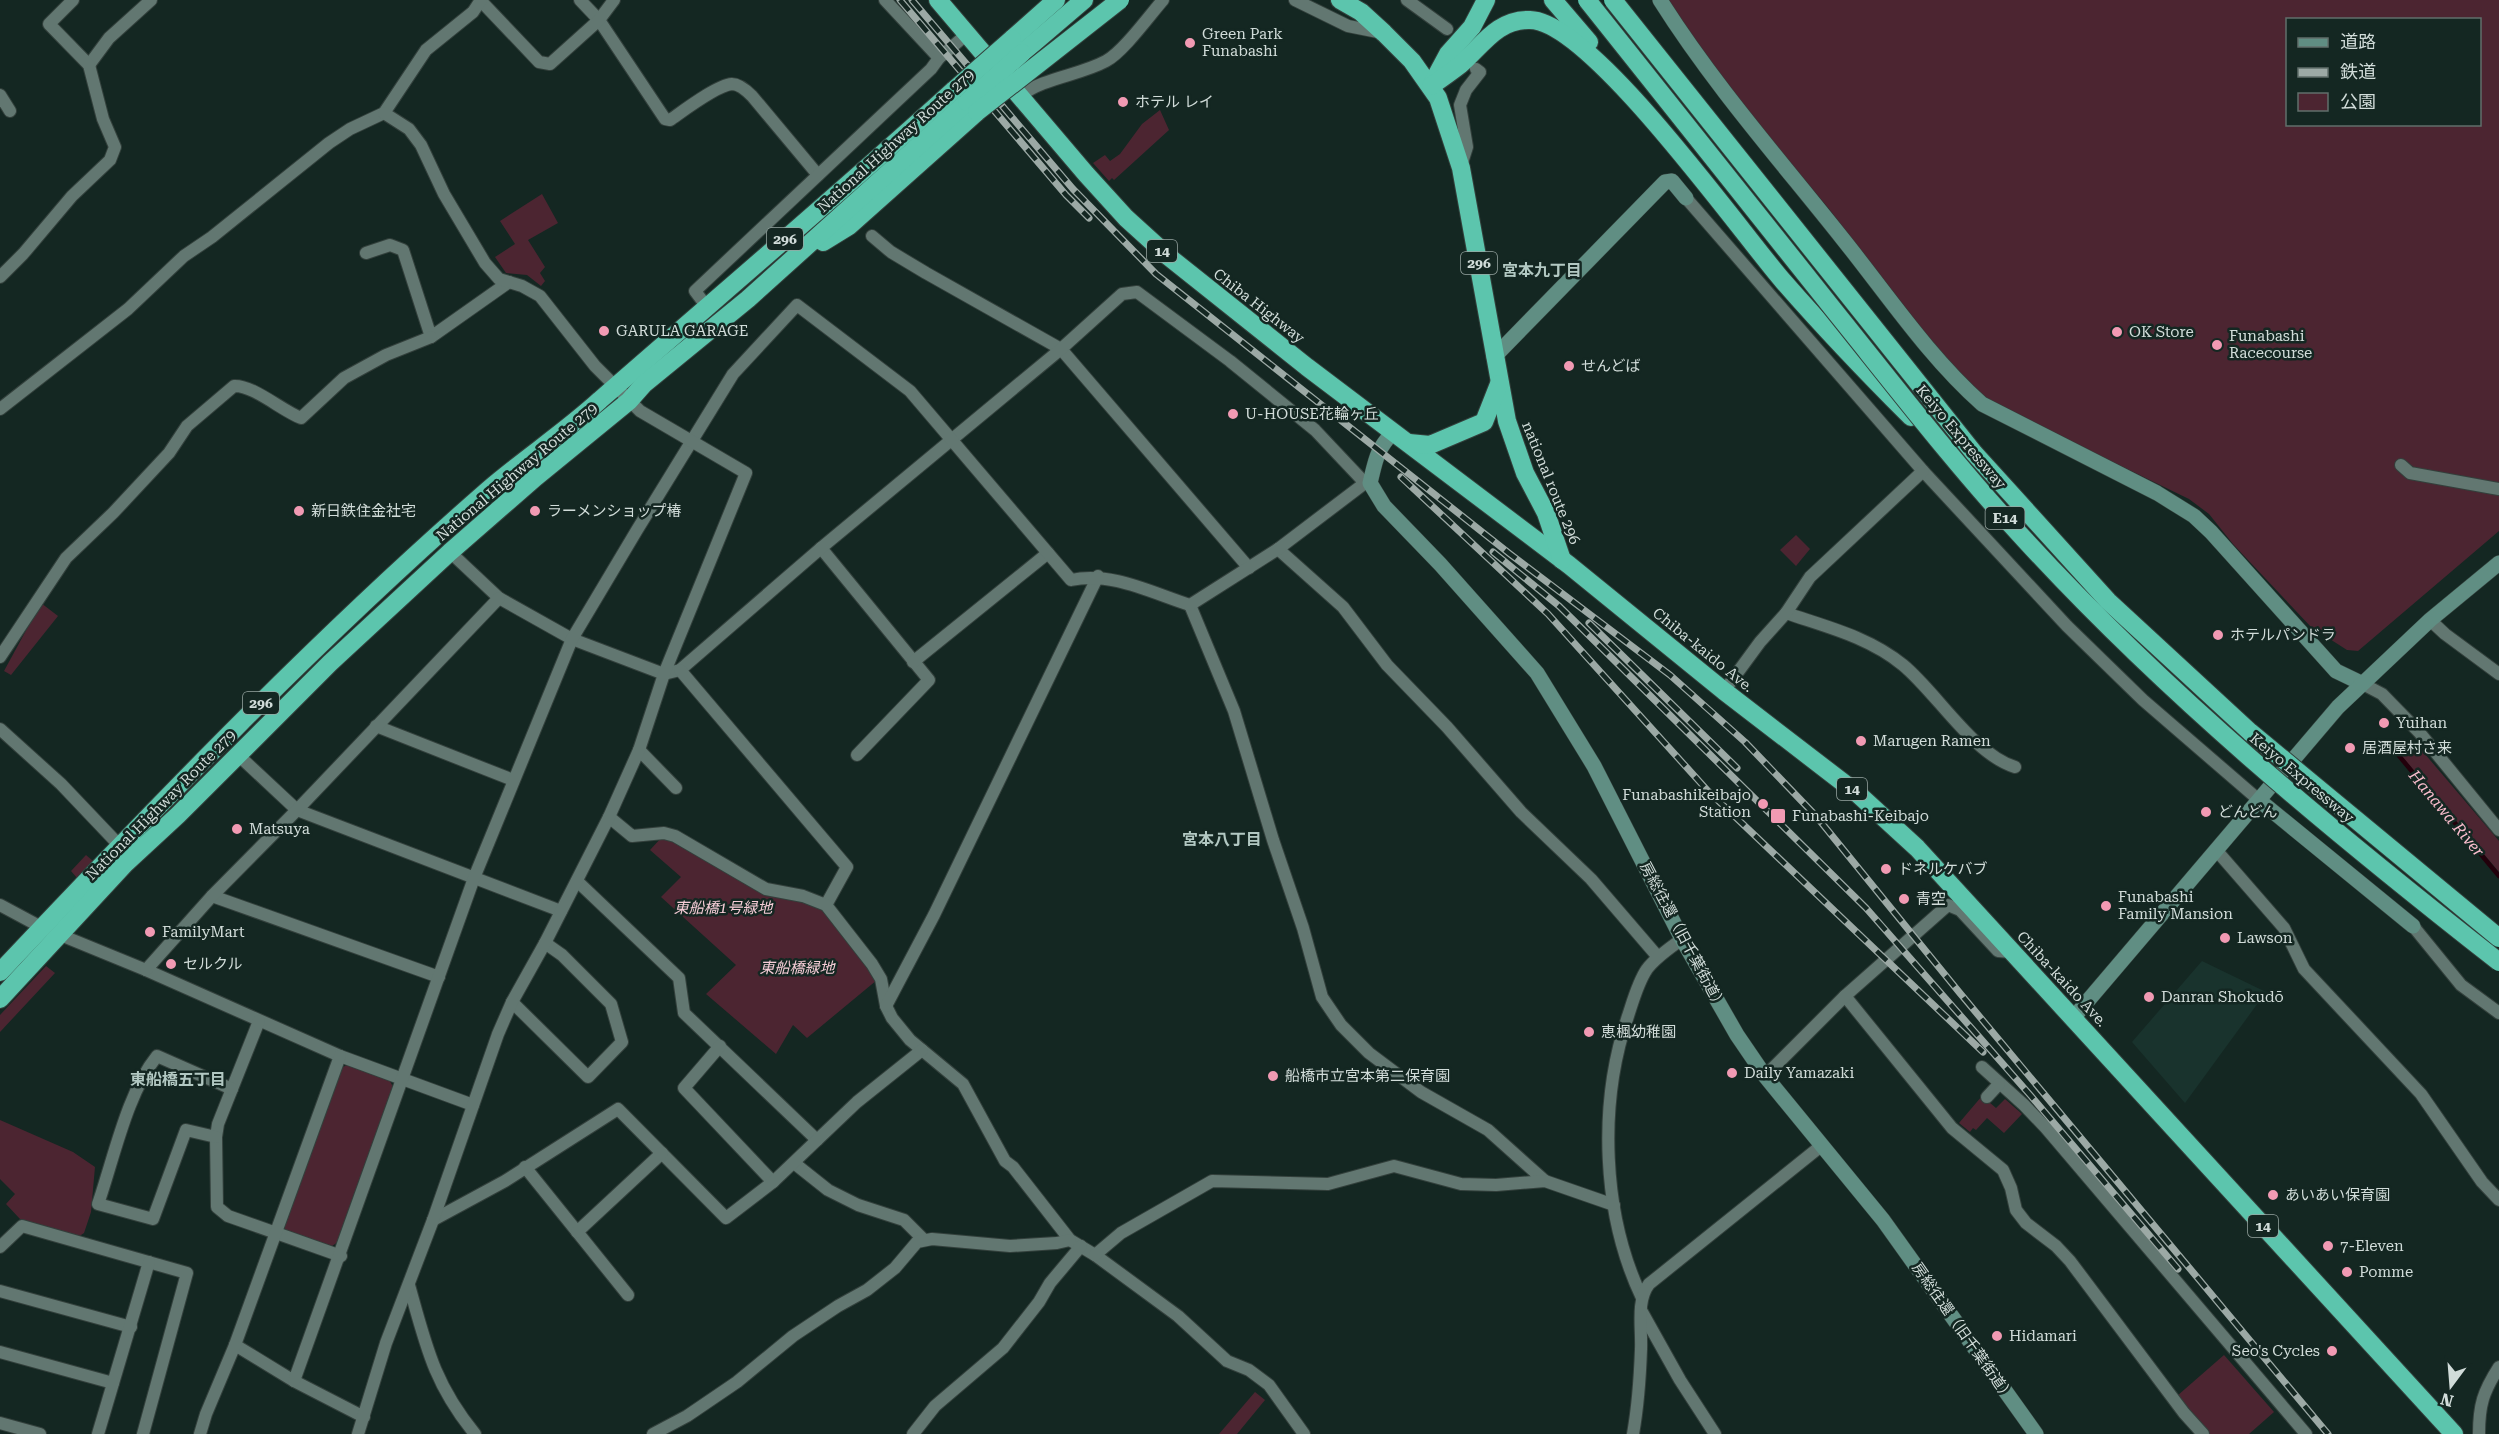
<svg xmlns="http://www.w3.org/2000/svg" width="2499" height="1434" font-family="'Roboto Serif','Noto Sans JP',serif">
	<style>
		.built { fill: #19332d }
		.green { fill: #4c2531; fill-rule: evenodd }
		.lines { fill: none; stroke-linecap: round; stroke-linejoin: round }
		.stream { stroke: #22000b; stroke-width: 4.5 }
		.street-casing { stroke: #33403c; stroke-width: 14 }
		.secondary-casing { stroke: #33403c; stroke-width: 16 }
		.highway-casing { stroke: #33403c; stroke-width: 20 }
		.street { stroke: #627771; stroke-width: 12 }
		.secondary { stroke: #608e83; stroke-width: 15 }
		.highway { stroke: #5cc5ad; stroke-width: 18 }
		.rail-casing { stroke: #9ca9a5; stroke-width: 7 }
		.rail { stroke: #142722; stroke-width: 4.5; stroke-dasharray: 14; stroke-linecap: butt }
		.highway-bridge-casing { stroke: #33403c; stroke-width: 20; stroke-linecap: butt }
		.highway-bridge { stroke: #5cc5ad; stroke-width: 18 }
		.poi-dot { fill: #f19ab3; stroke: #142722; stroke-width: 2 }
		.labels { text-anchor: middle; stroke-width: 5; stroke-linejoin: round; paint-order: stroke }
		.shield { fill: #142722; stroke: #98a6a2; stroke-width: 1.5 }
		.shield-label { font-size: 14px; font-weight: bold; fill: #d1dcd9 }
		.poi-label { font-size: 15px; fill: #d1dcd9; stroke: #142722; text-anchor: start }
		.street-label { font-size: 15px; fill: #d1dcd9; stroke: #142722 }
		.park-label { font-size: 15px; font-style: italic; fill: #f6cdd7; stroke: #142722 }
		.neighbourhood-label { font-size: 16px; font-weight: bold; fill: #b2c8c2; stroke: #142722 }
		.water-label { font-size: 16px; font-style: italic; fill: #fabdcd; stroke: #142722 }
	</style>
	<rect width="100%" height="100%" fill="#142722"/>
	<polygon class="built" points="2202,961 2266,992 2185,1103 2132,1042"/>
	<g class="green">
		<path d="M1667,0H2499V531L2358,651L2347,650L2311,627L2233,544L2209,514L2189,499L2003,409L1982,396L1957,374L1829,209L1714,71ZM2288,20H2480V124H2288Z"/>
		<polygon points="1160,110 1169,130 1114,180 1112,178 1109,181 1093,163 1105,155 1110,161 1120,154 1142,124"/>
		<polygon points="542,194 558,223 528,240 545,267 540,273 545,281 541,286 527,275 506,273 495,257 515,244 500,221"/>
		<polygon points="1796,535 1810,549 1796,566 1780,550"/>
		<polygon points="41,603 58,616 11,675 4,671"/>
		<polygon points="2413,740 2499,841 2499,872 2399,753"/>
		<polygon points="662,837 675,842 765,894 803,900 822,908 877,980 807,1038 793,1025 776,1054 706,994 736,965 661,897 681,877 650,850"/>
		<polygon points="86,855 93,861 77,878 71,871"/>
		<polygon points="46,966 55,973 0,1032 0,1015"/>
		<polygon points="347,1065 390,1081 393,1087 338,1242 332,1246 285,1230 283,1223 341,1068"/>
		<polygon points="1982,1096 1996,1108 2005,1099 2022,1114 2004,1133 1987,1118 1976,1130 1973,1128 1970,1132 1959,1123"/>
		<polygon points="0,1120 73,1152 95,1167 91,1212 84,1233 78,1237 20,1219 6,1204 15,1194 0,1179"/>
		<polygon points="2224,1355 2274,1412 2249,1434 2209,1434 2177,1396"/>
		<polygon points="1255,1392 1265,1400 1237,1434 1219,1434"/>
	</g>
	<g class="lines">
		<polyline class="stream" points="2395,751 2499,876"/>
		<defs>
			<g id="street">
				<path d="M580,0L599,20L665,119L670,120C683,111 717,85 732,84C739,84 747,91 752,96L818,175"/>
				<polyline points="1295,0 1348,26 1383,33"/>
				<polyline points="1407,0 1447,29"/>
				<polyline points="481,1 539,62 550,64 599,20 614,0"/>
				<polyline points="939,58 967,34"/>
				<polyline points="89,65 109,38 151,0"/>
				<polyline points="0,95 10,111"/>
				<path d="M1020,96C1045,77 1078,76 1106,61C1123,52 1149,16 1163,0"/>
				<polyline points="1461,166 1467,147 1460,105 1466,90 1480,72 1476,69"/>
				<polyline points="1686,198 1923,471 2067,626 2143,700 2260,801"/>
				<polyline points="872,236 891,252 926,273 1061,349 1249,568"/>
				<polyline points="366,253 390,245 403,250 431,337 509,282"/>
				<polyline points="0,277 23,254 72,196 110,160 115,147 103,119 89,65 49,24 73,0"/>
				<polyline points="707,307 695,291 931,69 939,58 885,0"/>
				<polyline points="0,409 128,309 184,256 212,237 329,143 350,129 384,113 426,50 473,12 481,0"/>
				<polyline points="2401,465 2410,473 2499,489"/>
				<polyline points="821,548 929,680 857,755"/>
				<polyline points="1278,549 1343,607 1387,665 1447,727 1521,812 1591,879 1658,957"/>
				<polyline points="450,552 499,598 572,639 664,674 680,670 821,548 1061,349 1122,294 1137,292 1230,361 1315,430 1365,483"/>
				<polyline points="1190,605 1234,711 1273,840 1303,928 1322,997 1341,1025 1369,1053 1421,1092 1488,1130 1545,1181"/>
				<path d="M1786,613C1827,627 1869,637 1903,665C1937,693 1973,754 2015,767"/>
				<polyline points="2430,620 2445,634 2499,674"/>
				<path d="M0,657L66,558L113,513L169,453L187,426L234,386C253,385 281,410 301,418L344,378L386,355L431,337"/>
				<polyline points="913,662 1048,553"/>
				<polyline points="680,670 847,867 826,905"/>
				<polyline points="2361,683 2382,694 2419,732 2499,830"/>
				<polyline points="1724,691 1760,642 1786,613 1810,577 1923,471"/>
				<polyline points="376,726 513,780"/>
				<polyline points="0,729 61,784 119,845"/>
				<polyline points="639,750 676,788"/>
				<polyline points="237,754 297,810 561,911"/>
				<polyline points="609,817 632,836 664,833 675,836 766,889 803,896 826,905 872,964 881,979 886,1006 892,1018 910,1040 963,1084 1005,1161 1013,1167 1070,1240 1095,1255 1178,1316 1227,1361 1249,1370 1269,1385 1304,1434"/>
				<polyline points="2217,851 2284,928 2304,969 2421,1094 2482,1182 2499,1200"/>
				<polyline points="577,881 679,978 684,1013 817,1140"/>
				<polyline points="212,896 439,977"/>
				<polyline points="0,905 41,927 146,970 340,1056 473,1105"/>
				<polyline points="2413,926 2461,985 2499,1013"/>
				<polyline points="146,970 212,896 297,810 499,598"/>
				<polyline points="1845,996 1952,1128 2003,1170 2011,1188 2016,1210 2026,1223 2056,1246 2070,1261 2184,1413 2203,1434"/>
				<polyline points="512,1002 588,1077 622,1042 611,1004 562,955 545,943"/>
				<polyline points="886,1006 934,915 1098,576"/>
				<polyline points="259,1021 218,1124 216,1137 217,1207 228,1216 341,1256"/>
				<polyline points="720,1046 684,1088 773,1182"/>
				<polyline points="1982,1067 2024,1105 2046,1128 2306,1434"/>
				<polyline points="1765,1076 1845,996 1948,905 1960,910 1998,951 2011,952"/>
				<polyline points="1987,1097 1999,1084"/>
				<path d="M216,1137L186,1130L153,1219L98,1204C114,1158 127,1093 157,1056L232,1089"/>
				<polyline points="794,1163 828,1190 858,1205 904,1220 924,1240"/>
				<polyline points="525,1167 628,1295"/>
				<polyline points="433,1220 505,1181 618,1109 726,1218 773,1182 857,1102 922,1050"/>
				<polyline points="577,1232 662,1153"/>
				<polyline points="0,1247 22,1226 187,1273 143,1434"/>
				<polyline points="1095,1255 1121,1233 1212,1181 1328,1184 1394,1166 1461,1184 1496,1185 1545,1181 1614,1205"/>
				<path d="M409,1285C426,1346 434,1384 475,1434"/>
				<polyline points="0,1291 131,1327"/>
				<path d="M1642,1298C1602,1214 1598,1104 1628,1016C1633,1001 1638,982 1647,969C1656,957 1670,948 1682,939"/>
				<polyline points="1642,1312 1680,1380 1715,1434"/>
				<polyline points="235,1345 294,1381 364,1417"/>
				<polyline points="0,1352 113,1383"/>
				<path d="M294,1381L474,878L572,639L637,530L733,374L797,305L910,391L1071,580C1111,571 1152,593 1190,605L1278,549L1365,483H1370"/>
				<polyline points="0,1423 40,1434"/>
				<polyline points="98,1434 149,1262"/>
				<polyline points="200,1434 206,1414 235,1345 340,1056"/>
				<polyline points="358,1434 386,1343 433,1220 498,1034 512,1002 545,943 609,817 639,750 664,674 746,473 640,411 595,366 540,296 522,286 499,279 485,263 444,194 421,145 409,129 384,113"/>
				<polyline points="653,1434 687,1416 737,1382 793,1336 838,1306 867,1290 895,1268 917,1242 932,1239 1010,1246 1057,1243 1070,1240"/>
				<polyline points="913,1434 935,1406 1003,1348 1039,1302 1050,1283 1081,1246"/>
				<path d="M1633,1434C1638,1406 1640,1377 1641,1349C1642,1328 1636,1301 1649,1284L1821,1146"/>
				<path d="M2479,1434C2479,1405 2483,1392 2499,1367"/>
			</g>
			<g id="secondary">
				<path d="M1660,0C1713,84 1780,160 1842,238C1887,294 1928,356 1982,404L2157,493L2194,516L2211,532L2336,671L2361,683"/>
				<polyline points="1494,357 1665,182 1672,181 1686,198"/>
				<path d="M1393,432C1376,451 1376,459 1370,483L1384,506L1440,564L1537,673L1594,766L1682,939L1737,1035L1765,1076L1883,1220L2036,1434"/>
				<polyline points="2260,801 2413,926"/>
				<polyline points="2074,1017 2338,707 2430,620 2499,563"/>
			</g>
			<g id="highway">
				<polyline points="938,0 1086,174 1126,218 1169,257 1307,367 1569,565 1724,691 1858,794 1917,848 2454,1434"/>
				<polyline points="1340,0 1361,12 1384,33 1412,61 1438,98 1461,168 1507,421 1525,473 1546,513 1562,560"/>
				<polyline points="1553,0 1589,42"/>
				<polyline points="1012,39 1056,0"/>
				<polyline points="1022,53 1084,0"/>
				<polyline points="1433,82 1448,54 1472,27 1486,0"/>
				<path d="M1431,86C1441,79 1451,72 1460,65C1482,46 1497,19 1530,20C1591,21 1739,230 1783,281C1824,328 1867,373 1911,417"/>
				<polyline points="823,242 849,226 977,112"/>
				<polyline points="1409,443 1430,445 1484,422 1499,384"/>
				<path d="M0,972C157,806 315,641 488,490C524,459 565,432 600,400C718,297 838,195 954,90"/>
				<polyline points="0,999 125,864 178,815 330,663 450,552 536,477 629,401 644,384 748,299 967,102"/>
			</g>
		</defs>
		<use href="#street" class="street-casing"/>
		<use href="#secondary" class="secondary-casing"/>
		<use href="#highway" class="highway-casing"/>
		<use href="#street" class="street"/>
		<use href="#secondary" class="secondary"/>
		<use href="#highway" class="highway"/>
		<defs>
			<g id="rail">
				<polyline points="900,0 1066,195 1089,218"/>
				<polyline points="912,0 1073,189 1156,274 1510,554 1670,675 1745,742 1816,816 1959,992 2328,1434"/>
				<polyline points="1401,477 1548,614 1708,791 1983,1052"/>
				<polyline points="1493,552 1559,606 1866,908 2031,1096 2178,1269"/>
				<polyline points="1589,623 1737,768"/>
			</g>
		</defs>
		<use href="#rail" class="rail-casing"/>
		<use href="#rail" class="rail"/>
		<defs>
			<g id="highway-bridge">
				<path d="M1587,0C1670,105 1754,209 1837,314C1898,390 1958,468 2025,540C2168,696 2333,832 2499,962"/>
				<polyline points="1613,0 1974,453 2108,601 2250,732 2499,938"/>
				<polyline points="954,90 1012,39"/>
				<polyline points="967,102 1022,53"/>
				<polyline points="977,112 1120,0"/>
			</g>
		</defs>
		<use href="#highway-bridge" class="highway-bridge-casing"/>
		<use href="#highway-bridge" class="highway-bridge"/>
	</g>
	<g class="poi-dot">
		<circle cx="1190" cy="43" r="6"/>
		<circle cx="1123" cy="102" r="6"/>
		<circle cx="604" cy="331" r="6"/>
		<circle cx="2117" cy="332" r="6"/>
		<circle cx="2217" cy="345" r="6"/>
		<circle cx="1569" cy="366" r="6"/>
		<circle cx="1233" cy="414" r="6"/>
		<circle cx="299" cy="511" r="6"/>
		<circle cx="535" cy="511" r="6"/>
		<circle cx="2218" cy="635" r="6"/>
		<circle cx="2384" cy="723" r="6"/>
		<circle cx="1861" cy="741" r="6"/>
		<circle cx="2350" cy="748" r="6"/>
		<circle cx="1763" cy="804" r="6"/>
		<circle cx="2206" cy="812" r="6"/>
		<rect x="1770" y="808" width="16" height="16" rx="3"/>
		<circle cx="237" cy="829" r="6"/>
		<circle cx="1886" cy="869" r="6"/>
		<circle cx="1904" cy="899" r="6"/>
		<circle cx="2106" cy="906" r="6"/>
		<circle cx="150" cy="932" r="6"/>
		<circle cx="2225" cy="938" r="6"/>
		<circle cx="171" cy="964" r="6"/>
		<circle cx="2149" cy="997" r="6"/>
		<circle cx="1589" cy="1032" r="6"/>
		<circle cx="1732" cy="1073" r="6"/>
		<circle cx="1273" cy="1076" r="6"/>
		<circle cx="2273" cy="1195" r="6"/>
		<circle cx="2328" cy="1246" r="6"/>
		<circle cx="2347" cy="1272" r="6"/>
		<circle cx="1997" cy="1336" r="6"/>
		<circle cx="2332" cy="1351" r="6"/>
	</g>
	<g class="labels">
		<g class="shield">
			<rect x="767" y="228" width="36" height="22" rx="4.5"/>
			<rect x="1147" y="240" width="30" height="22" rx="4.5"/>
			<rect x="1461" y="252" width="36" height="22" rx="4.5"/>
			<rect x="1985.5" y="507" width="39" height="22" rx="4.5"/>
			<rect x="243" y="692" width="36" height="22" rx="4.5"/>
			<rect x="1837" y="778" width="30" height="22" rx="4.5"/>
			<rect x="2248" y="1215" width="30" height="22" rx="4.5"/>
		</g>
		<g class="shield-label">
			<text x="785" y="244">296</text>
			<text x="1162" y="256">14</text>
			<text x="1479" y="268">296</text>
			<text x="2005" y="523">E14</text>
			<text x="261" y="708">296</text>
			<text x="1852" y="794">14</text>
			<text x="2263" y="1231">14</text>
		</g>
		<g class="poi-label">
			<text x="1202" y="39">Green Park<tspan x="1202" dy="17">Funabashi</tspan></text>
			<text x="1135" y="107">ホテル レイ</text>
			<text x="616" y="336">GARULA GARAGE</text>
			<text x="2129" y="337">OK Store</text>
			<text x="2229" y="341">Funabashi<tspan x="2229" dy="17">Racecourse</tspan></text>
			<text x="1581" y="371">せんどば</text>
			<text x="1245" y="419">U-HOUSE花輪ヶ丘</text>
			<text x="311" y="516">新日鉄住金社宅</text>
			<text x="547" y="516">ラーメンショップ椿</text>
			<text x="2230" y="640">ホテルパンドラ</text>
			<text x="2396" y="728">Yuihan</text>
			<text x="1873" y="746">Marugen Ramen</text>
			<text x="2362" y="753">居酒屋村さ来</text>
			<text x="1751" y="800" text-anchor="end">Funabashikeibajo<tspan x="1751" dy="17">Station</tspan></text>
			<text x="2218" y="817">どんどん</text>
			<text x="1792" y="821">Funabashi-Keibajo</text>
			<text x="249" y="834">Matsuya</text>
			<text x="1898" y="874">ドネルケバブ</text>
			<text x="2118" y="902">Funabashi<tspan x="2118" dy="17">Family Mansion</tspan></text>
			<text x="1916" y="904">青空</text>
			<text x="162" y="937">FamilyMart</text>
			<text x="2237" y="943">Lawson</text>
			<text x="183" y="969">セルクル</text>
			<text x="2161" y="1002">Danran Shokudō</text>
			<text x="1601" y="1037">恵楓幼稚園</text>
			<text x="1744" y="1078">Daily Yamazaki</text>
			<text x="1285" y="1081">船橋市立宮本第二保育園</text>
			<text x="2285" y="1200">あいあい保育園</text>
			<text x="2340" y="1251">7-Eleven</text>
			<text x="2359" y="1277">Pomme</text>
			<text x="2009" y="1341">Hidamari</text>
			<text x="2320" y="1356" text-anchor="end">Seo's Cycles</text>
		</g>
		<g class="street-label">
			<text transform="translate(896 141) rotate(-42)" y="5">National Highway Route 279</text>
			<text transform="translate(1259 306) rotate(38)" y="5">Chiba Highway</text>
			<text transform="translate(1961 437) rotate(50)" y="5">Keiyo Expressway</text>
			<text transform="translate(517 472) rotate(-40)" y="5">National Highway Route 279</text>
			<text transform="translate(1551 483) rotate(68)" y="5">national route 296</text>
			<text transform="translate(1703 650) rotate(39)" y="5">Chiba-kaido Ave.</text>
			<text transform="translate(2302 778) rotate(40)" y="5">Keiyo Expressway</text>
			<text transform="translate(161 805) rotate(-45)" y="5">National Highway Route 279</text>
			<text transform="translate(1683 936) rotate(62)" y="5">房総往還（旧千葉街道）</text>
			<text transform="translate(2062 979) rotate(47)" y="5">Chiba-kaido Ave.</text>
			<text transform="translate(1963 1332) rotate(55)" y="5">房総往還（旧千葉街道）</text>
		</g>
		<g class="park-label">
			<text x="723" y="913">東船橋1号緑地</text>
			<text x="797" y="973">東船橋緑地</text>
		</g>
		<g class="neighbourhood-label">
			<text x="1542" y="276">宮本九丁目</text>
			<text x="1222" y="845">宮本八丁目</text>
			<text x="178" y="1085">東船橋五丁目</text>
		</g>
		<g class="water-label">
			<text transform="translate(2447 813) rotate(50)" y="6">Hanawa River</text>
		</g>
	</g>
	<rect x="2286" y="18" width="195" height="108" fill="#142722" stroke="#606f6b" stroke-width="1.5"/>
	<rect x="2298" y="38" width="30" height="9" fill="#608e83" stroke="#606f6b" stroke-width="1.5"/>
	<text x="2340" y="48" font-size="18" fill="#d1dcd9">道路</text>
	<rect x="2298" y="68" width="30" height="9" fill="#9ca9a5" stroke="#606f6b" stroke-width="1.5"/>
	<text x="2340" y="78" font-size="18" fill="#d1dcd9">鉄道</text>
	<rect x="2298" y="93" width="30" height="18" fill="#4c2531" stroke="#606f6b" stroke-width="1.5"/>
	<text x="2340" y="108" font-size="18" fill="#d1dcd9">公園</text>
	<g transform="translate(2451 1386) rotate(196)" stroke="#142722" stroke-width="4.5" paint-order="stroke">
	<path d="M0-4.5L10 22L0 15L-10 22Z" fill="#d1dcd9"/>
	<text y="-9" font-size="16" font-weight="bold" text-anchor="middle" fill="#d1dcd9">N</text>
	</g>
</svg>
